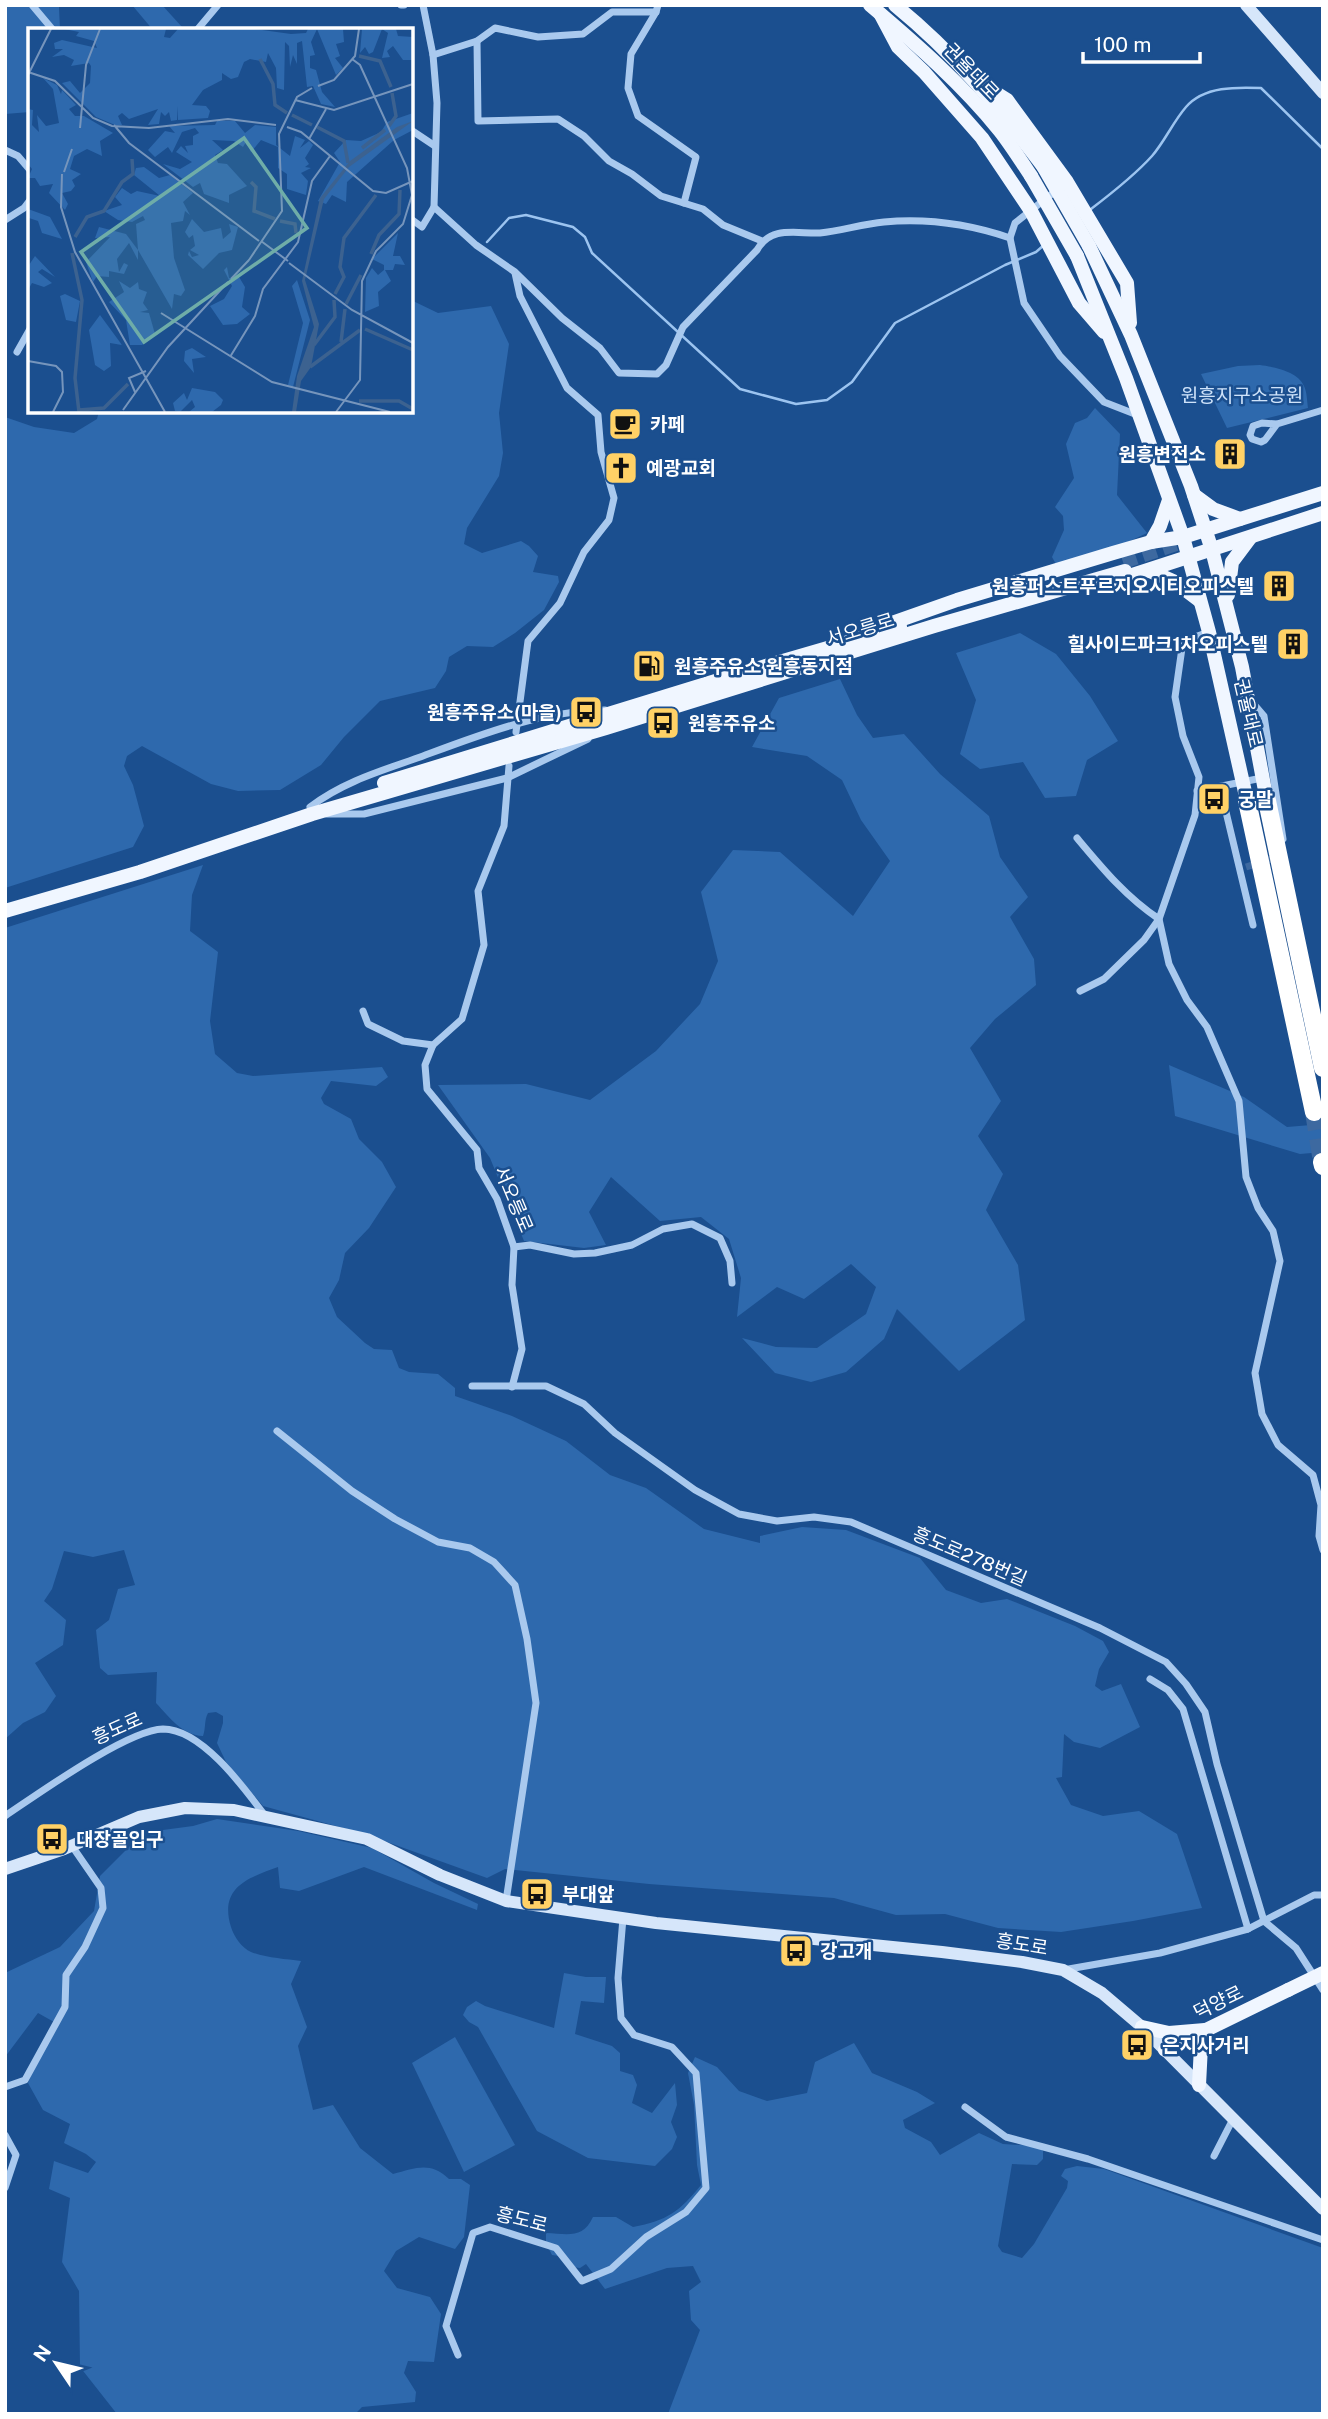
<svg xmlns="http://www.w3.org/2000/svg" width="1328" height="2419" font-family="'Public Sans','Noto Sans KR',sans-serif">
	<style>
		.green { fill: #2e69ad }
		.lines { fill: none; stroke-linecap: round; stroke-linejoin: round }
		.stream { stroke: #9cc4f0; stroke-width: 2.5 }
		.street-tunnel { stroke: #3d69a0; stroke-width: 7; stroke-dasharray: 7 3.5; stroke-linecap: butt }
		.primary-tunnel { stroke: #3d69a0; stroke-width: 14; stroke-dasharray: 14 7; stroke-linecap: butt }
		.highway-tunnel { stroke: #3d69a0; stroke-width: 18; stroke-dasharray: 18 9; stroke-linecap: butt }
		.street { stroke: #a9c9ee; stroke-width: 7 }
		.secondary { stroke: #d6e6fa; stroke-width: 12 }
		.primary { stroke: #f0f6ff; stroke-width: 14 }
		.highway { stroke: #fff; stroke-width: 18 }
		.primary-bridge { stroke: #f0f6ff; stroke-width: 14 }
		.labels { text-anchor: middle; stroke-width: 5; stroke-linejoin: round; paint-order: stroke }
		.street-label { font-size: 19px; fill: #fff; stroke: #1b4f8f }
		.park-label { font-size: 19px; fill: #cfe3fa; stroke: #1b4f8f }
		.poi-label { font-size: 19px; font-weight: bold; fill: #fff; stroke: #1b4f8f; text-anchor: start }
		.inset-river { fill: none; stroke: #3c6290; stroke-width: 3.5 }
		.inset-road { fill: none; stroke: #7695bc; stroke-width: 2 }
		.view { fill: #6fada8; fill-opacity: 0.15; stroke: #6fada8; stroke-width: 3.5 }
		.inset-edge { fill: none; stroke: #fff; stroke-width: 3.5 }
	</style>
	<rect width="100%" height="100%" fill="#1b4f8f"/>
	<g class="green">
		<polygon points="5,5 63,5 59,7 60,30 30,30 30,112 5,114"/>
		<polygon points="132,5 162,5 182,27 180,30 153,30"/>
		<polygon points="411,300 438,313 491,306 509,344 499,413 503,453 499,476 467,528 464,544 482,553 521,541 529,546 538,556 533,572 558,576 559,582 544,610 515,633 493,647 467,646 449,657 446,671 435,688 380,701 344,737 321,765 280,790 238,791 211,784 142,746 127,756 124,766 133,785 144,826 133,847 5,888 5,417 34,427 74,433 97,419 99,411 411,411"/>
		<path d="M1260,365C1274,367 1298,371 1304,386C1307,392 1307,401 1308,408L1227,428L1201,374L1238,366Z"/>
		<polygon points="1095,408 1120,434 1117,495 1147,533 1066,571 1057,566 1052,557 1064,530 1063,516 1055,507 1074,478 1066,444 1075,423 1087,418"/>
		<polygon points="1020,633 1056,654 1090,696 1118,741 1087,760 1076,796 1045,798 1023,762 980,769 960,754 976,700 956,653"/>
		<polygon points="840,679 857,715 873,738 904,734 940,774 989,816 1000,857 1028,897 1010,917 1034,959 1036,985 995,1019 970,1048 1001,1101 978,1136 1003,1174 986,1210 1018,1265 1025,1320 959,1371 897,1309 884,1339 846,1372 811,1382 775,1373 742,1338 776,1347 817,1348 866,1314 876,1287 851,1264 804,1299 777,1287 737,1317 741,1278 729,1239 701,1217 660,1221 611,1177 589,1212 606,1245 584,1248 524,1241 490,1158 438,1085 526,1084 590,1100 656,1051 700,1004 718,961 701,892 733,850 780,852 853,916 890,861 861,820 842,780 807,756 752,747 779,698"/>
		<path d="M203,865L192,895L190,931L218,952L210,1021L215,1054L237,1073L253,1076L382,1067L388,1077L376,1086L331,1081L321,1098L324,1104L351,1119L359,1139L382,1162L396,1187L369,1228L345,1253L339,1280L329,1298L337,1317L365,1343L374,1349L392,1350L399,1368L409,1372L438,1374L455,1388V1396L512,1416L566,1441L610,1475L646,1488L704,1529L760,1543V1536L802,1527L846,1530L920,1558L946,1590L981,1603L1007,1599L1075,1626L1103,1641L1109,1652L1099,1669L1095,1686L1102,1691L1121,1684L1140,1727L1100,1748L1074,1742L1064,1734L1062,1777L1056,1778L1071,1805L1103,1816L1139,1811L1177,1834L1202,1908L1133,1921L1061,1932L998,1928L945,1914L896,1915L834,1898L649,1884L505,1869L487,1878L365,1834L263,1806L226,1762L217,1743L223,1723V1716L216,1712L208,1713C204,1720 206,1728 203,1736C182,1735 170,1718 156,1703L157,1672L108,1675L100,1668L96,1630L109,1620L118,1589L135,1585L124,1550L93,1557L64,1551L52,1589L44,1601L66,1620L63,1645L35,1663L56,1696L45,1712L23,1723L5,1739V928Z"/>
		<polygon points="1169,1065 1244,1097 1287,1127 1323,1124 1323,1152 1300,1154 1175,1116"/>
		<path d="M217,1819L298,1831L372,1848L434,1883L478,1904L477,1910L364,1867L299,1891L280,1888L278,1867C247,1878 219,1888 231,1927C234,1937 242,1948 251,1952C266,1958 285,1959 301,1961L291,1984L307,2027L298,2046L313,2110L333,2105L360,2148L393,2174C416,2168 430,2161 449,2179H461L470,2185L464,2237L455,2249L419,2237L396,2251L384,2271L397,2288L430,2297L441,2314L434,2362L408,2361L404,2373L416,2392L415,2402L362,2407L355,2414H117L80,2367L79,2291L62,2262L70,2198L49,2189L54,2161L88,2173L96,2162L86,2154L64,2143L70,2124L43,2110L28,2083L54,2022L38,2013L5,2057V1973L60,1947L94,1911L100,1876L132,1844L163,1830L193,1826Z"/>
		<polygon points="564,1973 586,1977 606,1977 604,2003 581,2001 575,2034 612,2046 620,2053 620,2071 633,2075 637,2085 632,2103 652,2113 675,2083 677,2105 671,2122 677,2137 672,2149 655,2166 588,2158 537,2131 478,2027 469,2022 463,2015 467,2007 476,2001 485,2006 554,2028"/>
		<polygon points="455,2037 515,2145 464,2172 412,2063"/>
		<path d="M854,2043L872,2073L917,2092L935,2103L903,2120L905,2128L931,2142L940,2155L979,2133L1003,2144L1037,2146L1043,2151V2159L1037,2165L1012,2164L998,2246L1002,2252L1022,2258L1034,2244L1067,2188L1068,2181L1061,2176L1065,2169L1077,2166L1104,2169L1323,2248V2414H668L700,2330L691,2320L689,2291L701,2282L693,2266L667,2268L605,2289L586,2264L580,2268L572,2267L566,2257L552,2255L546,2243V2233C568,2234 583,2239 593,2217H616L633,2227C667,2221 680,2211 701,2185L697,2165L694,2105L688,2073L695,2057L717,2067L739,2091L767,2101L807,2093L815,2062Z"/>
	</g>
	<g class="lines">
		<g class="stream">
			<path d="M1091,209C1112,193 1134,176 1152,156C1165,141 1173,122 1186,107C1204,86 1237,87 1261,88L1323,149"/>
			<polyline points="487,242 509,218 526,215 573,227 585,237 592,253 740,389 796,404 827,400 852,382 895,323 1005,265 1036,252 1044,245"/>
		</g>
		<polyline class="street-tunnel" points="1246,867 1278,857"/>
		<polyline class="primary-tunnel" points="1123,562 1188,540"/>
		<polyline class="highway-tunnel" points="1314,1112 1322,1162"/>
		<g class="street">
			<polyline points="32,5 53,30"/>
			<polyline points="401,5 404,5"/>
			<path d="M423,5L433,55L437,103L434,207L476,245L515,272L562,318L600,348L619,373L657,374L666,365L683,327L757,250C771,225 797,234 820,233C841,231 862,224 884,222C928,218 969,224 1010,238L1015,223L1058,189"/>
			<polyline points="658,5 656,12 631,54 628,88 638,116 696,157 684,203"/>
			<polyline points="197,30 218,5"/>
			<polyline points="477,41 495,28 538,37 583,34 612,12 656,12"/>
			<polyline points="433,55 477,41 478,121 558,119 584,136 609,161 632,174 661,196 703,209 723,225 762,241"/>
			<polyline points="411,130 435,146"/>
			<polyline points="5,150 18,156 30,170"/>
			<polyline points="411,219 422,227 434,207"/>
			<polyline points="5,220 24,208 30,200"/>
			<polyline points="1010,238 1024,303 1060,356 1104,402 1140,416"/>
			<polyline points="515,273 520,296 567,388 598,415 601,452 614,498 609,520 584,552 560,603 528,641 516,732"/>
			<polyline points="17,352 30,329"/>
			<polyline points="1277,424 1265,440 1261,442 1252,439 1250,435 1253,426 1262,423 1277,424 1323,410"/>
			<polyline points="1252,702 1264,716 1283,839"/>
			<polyline points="509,766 504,826 478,891 484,945 462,1019 433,1045 425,1065 427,1089 477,1150 479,1168 497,1199 514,1247 512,1285 522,1349 512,1387"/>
			<polyline points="1220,787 1253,925"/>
			<polyline points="1197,791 1262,778"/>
			<path d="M310,807C344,781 384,770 423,756C482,734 541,711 605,710"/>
			<polyline points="327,814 364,814 507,778 588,739"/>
			<path d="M1077,838C1103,869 1126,897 1159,919L1169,964L1187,1000L1207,1027L1239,1101L1246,1177L1258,1208L1273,1231L1280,1261L1255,1373L1262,1414L1278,1445L1313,1475L1321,1505L1319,1536L1323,1550"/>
			<polyline points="1080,991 1104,979 1144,940 1159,919 1195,815 1199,777 1183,736 1175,697 1183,641 1209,632"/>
			<polyline points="363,1011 368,1024 403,1041 433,1045"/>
			<polyline points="514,1247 530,1245 574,1254 595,1253 632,1245 663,1229 692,1224 720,1238 730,1261 732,1283"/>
			<polyline points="472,1386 546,1386 584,1404 615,1433 695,1490 739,1514 777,1521 814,1517 851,1522 1100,1628 1166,1662 1186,1684 1205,1712 1217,1764 1264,1921 1296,1948 1323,1990"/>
			<polyline points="277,1431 352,1491 395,1519 438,1542 470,1548 494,1562 515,1585 527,1639 536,1703 506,1901"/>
			<polyline points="1150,1679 1168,1690 1183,1709 1248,1929"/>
			<path d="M5,1816C38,1794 127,1730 163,1729C202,1729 245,1789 266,1817"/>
			<polyline points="1063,1970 1160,1953 1248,1929 1314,1895 1323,1895"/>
			<polyline points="5,2087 25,2080 65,2007 66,1975 85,1947 103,1908 101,1888 72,1846"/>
			<polyline points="965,2107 1006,2137 1088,2159 1323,2240"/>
			<polyline points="5,2135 16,2155 5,2188"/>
			<polyline points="1214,2156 1233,2119"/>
			<polyline points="458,2355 446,2326 473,2233 490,2227 556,2248 582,2281 611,2269 646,2237 686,2212 706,2188 696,2073 672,2047 634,2035 621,2018 618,1978 623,1918"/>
		</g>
		<g class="secondary">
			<polyline points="1246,5 1323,93"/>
			<polyline points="5,1869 64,1849 139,1817 185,1808 234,1810 367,1839 440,1875 506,1901 656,1923 942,1952 1022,1962 1063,1970 1102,1993 1142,2027 1323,2209"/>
		</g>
		<g class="primary">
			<path d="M870,5C916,44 962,84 1000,131C1011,145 1021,161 1031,176"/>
			<path d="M895,5C956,55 996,104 1043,166"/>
			<polyline points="881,15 898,47 924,72 982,138 1031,211 1079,303 1104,332"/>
			<polyline points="975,80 1007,100 1067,182 1127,283 1130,323"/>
			<polyline points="1089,246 1131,335 1191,486 1212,550 1242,667 1266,796"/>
			<polyline points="1077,256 1126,378 1183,537 1209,632 1247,801"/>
			<polyline points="1194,495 1213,509 1240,519"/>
			<polyline points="1151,542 1160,526 1169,500"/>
			<polyline points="1150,571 1175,582 1200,601"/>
			<polyline points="1117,580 1323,513"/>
			<polyline points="1228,595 1232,562 1250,538"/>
			<polyline points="886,625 957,600 1113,553 1151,542 1183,537 1323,493"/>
			<polyline points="384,783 735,675 900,627"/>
			<polyline points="5,911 140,872 312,814 606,728 934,626 1125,571"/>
			<polyline points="1142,2027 1169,2033 1205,2030 1201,2046 1199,2085"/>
			<polyline points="1165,2050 1288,1990"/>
		</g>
		<g class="highway">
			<polyline points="1266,796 1323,1068"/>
			<polyline points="1247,801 1314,1112"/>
			<polyline points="1322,1162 1323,1166"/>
		</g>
		<g class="primary-bridge">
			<polyline points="1043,166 1089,246"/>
			<polyline points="1031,176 1077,256"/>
			<polyline points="1288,1990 1323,1973"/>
		</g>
	</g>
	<defs>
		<symbol id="cafe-square" viewBox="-11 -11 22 22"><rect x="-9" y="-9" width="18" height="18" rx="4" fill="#ffd166" stroke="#1b4f8f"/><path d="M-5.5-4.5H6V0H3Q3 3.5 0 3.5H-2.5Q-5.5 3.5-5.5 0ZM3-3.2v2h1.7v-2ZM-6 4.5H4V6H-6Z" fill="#111"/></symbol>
		<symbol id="building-square" viewBox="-11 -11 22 22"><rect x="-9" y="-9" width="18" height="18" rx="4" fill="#ffd166" stroke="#1b4f8f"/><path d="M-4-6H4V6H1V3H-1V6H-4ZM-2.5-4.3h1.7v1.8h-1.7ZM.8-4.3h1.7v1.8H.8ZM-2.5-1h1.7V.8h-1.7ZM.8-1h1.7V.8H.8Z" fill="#111"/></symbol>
		<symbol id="church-square" viewBox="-11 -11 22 22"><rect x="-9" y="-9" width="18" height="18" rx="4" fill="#ffd166" stroke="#1b4f8f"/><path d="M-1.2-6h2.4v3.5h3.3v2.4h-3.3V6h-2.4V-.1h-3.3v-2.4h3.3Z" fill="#111"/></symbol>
		<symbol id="fuel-square" viewBox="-11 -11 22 22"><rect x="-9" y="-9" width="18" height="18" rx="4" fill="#ffd166" stroke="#1b4f8f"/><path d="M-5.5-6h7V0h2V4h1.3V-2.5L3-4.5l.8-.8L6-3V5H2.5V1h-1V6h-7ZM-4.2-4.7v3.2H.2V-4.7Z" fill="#111"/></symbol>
		<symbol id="bus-square" viewBox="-11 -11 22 22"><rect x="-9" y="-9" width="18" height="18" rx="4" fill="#ffd166" stroke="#1b4f8f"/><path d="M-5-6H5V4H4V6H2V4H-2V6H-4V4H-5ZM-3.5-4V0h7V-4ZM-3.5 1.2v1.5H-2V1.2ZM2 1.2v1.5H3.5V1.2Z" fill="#111"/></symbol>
	</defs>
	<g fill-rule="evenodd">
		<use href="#cafe-square" x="606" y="405" width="38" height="38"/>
		<use href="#building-square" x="1211" y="435" width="38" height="38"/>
		<use href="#church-square" x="602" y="449" width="38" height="38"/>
		<use href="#building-square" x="1260" y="567" width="38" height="38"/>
		<use href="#building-square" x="1274" y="625" width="38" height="38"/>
		<use href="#fuel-square" x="630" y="647" width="38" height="38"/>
		<use href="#bus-square" x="567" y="693" width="38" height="38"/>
		<use href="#bus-square" x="644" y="704" width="38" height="38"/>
		<use href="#bus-square" x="1195" y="780" width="38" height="38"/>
		<use href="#bus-square" x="33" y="1820" width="38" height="38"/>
		<use href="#bus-square" x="518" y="1875" width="38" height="38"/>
		<use href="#bus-square" x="777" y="1932" width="38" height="38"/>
		<use href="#bus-square" x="1118" y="2026" width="38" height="38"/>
	</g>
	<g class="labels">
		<g class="street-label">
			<text transform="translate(972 71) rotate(46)" y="7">권율대로</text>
			<text transform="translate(860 629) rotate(-17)" y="7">서오릉로</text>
			<text transform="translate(1249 713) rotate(77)" y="7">권율대로</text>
			<text transform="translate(514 1199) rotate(67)" y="7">서오릉로</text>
			<text transform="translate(970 1556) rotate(23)" y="7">흥도로278번길</text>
			<text transform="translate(117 1728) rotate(-24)" y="7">흥도로</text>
			<text transform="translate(1022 1944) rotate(9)" y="7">흥도로</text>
			<text transform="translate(1218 2002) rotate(-26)" y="7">덕양로</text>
			<text transform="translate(522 2219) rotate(14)" y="7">흥도로</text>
		</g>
		<g class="park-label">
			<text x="1242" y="402">원흥지구소공원</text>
		</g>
		<g class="poi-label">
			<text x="650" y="431">카페</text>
			<text x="1206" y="461" text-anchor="end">원흥변전소</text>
			<text x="646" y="475">예광교회</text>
			<text x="1254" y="593" text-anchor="end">원흥퍼스트푸르지오시티오피스텔</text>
			<text x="1268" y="651" text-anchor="end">힐사이드파크1차오피스텔</text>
			<text x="674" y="673">원흥주유소 원흥동지점</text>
			<text x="562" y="719" text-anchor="end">원흥주유소(마을)</text>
			<text x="688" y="730">원흥주유소</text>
			<text x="1238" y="806">궁말</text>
			<text x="76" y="1846">대장골입구</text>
			<text x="562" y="1901">부대앞</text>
			<text x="820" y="1958">강고개</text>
			<text x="1162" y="2052">은지사거리</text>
		</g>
	</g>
	<g transform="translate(28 28)">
		<rect width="385" height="385" fill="#1b4f8f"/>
		<path d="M36,1H138L136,9L142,10L150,1H227L263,6L278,5L280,1H315L316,14L308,16L312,28L307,30L315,40L308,47L289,1L283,14L287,27L282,28V40L288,42L294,64L307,79L293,76L285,58L279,59L274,13L269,15V36L265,27L262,39L261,18L257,14L256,62L249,60L248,40L240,25L238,34L222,31L216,34L210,49L203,51L194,45V52L175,62L164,77L178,78L182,83L180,90L150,92L149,78V92L143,93L141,84L137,88L133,84L131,96L120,97L130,81L101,91L94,85L90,88L94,97H87L68,89L34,55L42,53L52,65L62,55L63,38L61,35L43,38L46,32L36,27L24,29L35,21H27L26,15L34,12L69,20L66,13L48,8L51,4ZM334,1H368L370,8L385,9V32H375L365,18L359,23L362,29L354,30L360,5L354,1L345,24L341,26L337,19L332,25ZM15,50L29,57L33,66L34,62L48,77L41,81L47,88H56L85,105L72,113L74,128L59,121L46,128L42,141L53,146L44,152L47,158L43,163L34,165L40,176L37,182L21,165L25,156L12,158L7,150H0L4,141L0,136V81L5,82L4,97L11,104L9,87L18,98L31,95L25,61ZM385,85V102L366,112L319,154L318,174L304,167L298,176L290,173L312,134L306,125L318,112L333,113L353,104L359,94ZM189,93H207L217,105L227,97L248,99V117L262,128L267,108L277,112L272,120L281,113L285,117L277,130L281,136L277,139L283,140L273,145L280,153L278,167L259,161V146L250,140V119L233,112L223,124L218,114L215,119L206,113L184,112L195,122L187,127L190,135L199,136L219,158L201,167V175L176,166L172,155L165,159L135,136L152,141L164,134L148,124L153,118L160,125L157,118L165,117V108L171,105L167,100L154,104L144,125L140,119L127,129L120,122L137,103L147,105L141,98L187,97ZM116,139L131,150L142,147L165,165L155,174L162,187L157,183L155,193L143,195L146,230L157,262L153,268L146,266L144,281L110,222V232L101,215L89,231L91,244L96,235L100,237L96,246L81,243V249L69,248L65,254L58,234L82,209L67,210L71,199L98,206L110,222L108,196L117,192L115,188L104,194L90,192L76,183L94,177L87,169L94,160L103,166L109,163L132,168L106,147L108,140ZM0,181L22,189L34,211L14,205L10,193L1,190ZM164,191L176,204L193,200L195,211L203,204L201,196L210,199L204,222L191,225L175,241L160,227L161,223L164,229L171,227L162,222L167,218L165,207L161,210L157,204ZM370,205L365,228H372L377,237L367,236L365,242H357L363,253L350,264L351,278L337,284L338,250L344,240L350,247L356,242V237L344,231ZM7,228L27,249L14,241L10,244L24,255L16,259L4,255L0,262L1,237ZM199,239L201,250L211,249L217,259L214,279L222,286L209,296L195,297L182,278L196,271L204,258L196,242ZM269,252L282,292L265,359L260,357L275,295L264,258ZM91,253L102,260L110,254L111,261L119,264L115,275L120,282L112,284L121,285L127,306L114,317H102L98,292L81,274L96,264ZM37,266L52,273L48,294L38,292L32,268ZM72,287L94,317L82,315L83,338L76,343L67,337L61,302ZM164,320L178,329L164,331L166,345L156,333L157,323ZM164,360L187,364L195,372L193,377L184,384H161L167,379L164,372L152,384L147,383L145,375L156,365L159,372Z" fill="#2e69ad"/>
		<path d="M385,93L321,139L296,171L277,252L291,296L283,339L273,353L268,384H264L269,348L286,299L274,253L292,170L322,133L369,99Z" fill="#3c6290"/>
		<path class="inset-river" d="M331,28L352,33L363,59M232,31L245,56L247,77L259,85M264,87L284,97M361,98L368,88L364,65M289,99L316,113L320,135M334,120L357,102M223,154L228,159L226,183L247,191M252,193L267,196L268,205M47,209L59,189L76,183L94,154L105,146L104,131M44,225L54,272L47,350L51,384M343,226L351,207L371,186L372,162M307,266L316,249L312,239L316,210L348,167M318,276L333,247M337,301L385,322M313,314L317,281M286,317L307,289L306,272M282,339L332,302M331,373H371L385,381M51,382L76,380L100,356"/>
		<path class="inset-road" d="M0,44L27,53L65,90L84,98L121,100L200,91L248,97M0,47L23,1M290,58L306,52L327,28L331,1M267,72L306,82L385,56M86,97L101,115L231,213M259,99L273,104L345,163L358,165L385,153M52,100L58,37L72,1M281,111L298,81M36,144L44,121M34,146L33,179L47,224L137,384M233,213L260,233M221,232L254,183L251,106L269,69L284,60M261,235L324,282L385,315M203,251L221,232M133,285L244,354L362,384M202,329L227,288L235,261L270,214L284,153L302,128M0,333L28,338L34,344L35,364L25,384M107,364L101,350L118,343M95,382L140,319L200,254M308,384L332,352L334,253L348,223L375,196L384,167L379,140L332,37L324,31"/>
		<path class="view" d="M216,110L279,200L116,314L53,224Z"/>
		<rect width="385" height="385" class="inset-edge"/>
	</g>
	<rect width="1328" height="2419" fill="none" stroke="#ffffff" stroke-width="14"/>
	<g transform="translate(56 2363) rotate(305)" stroke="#1b4f8f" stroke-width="5" paint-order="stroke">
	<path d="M0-5L12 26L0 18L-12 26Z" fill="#ffffff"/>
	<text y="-10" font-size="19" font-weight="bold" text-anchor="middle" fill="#ffffff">N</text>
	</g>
	<path d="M1083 52v10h117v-10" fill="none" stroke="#ffffff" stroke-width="3.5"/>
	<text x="1094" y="52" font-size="21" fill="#ffffff" stroke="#1b4f8f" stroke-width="5" paint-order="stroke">100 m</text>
</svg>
